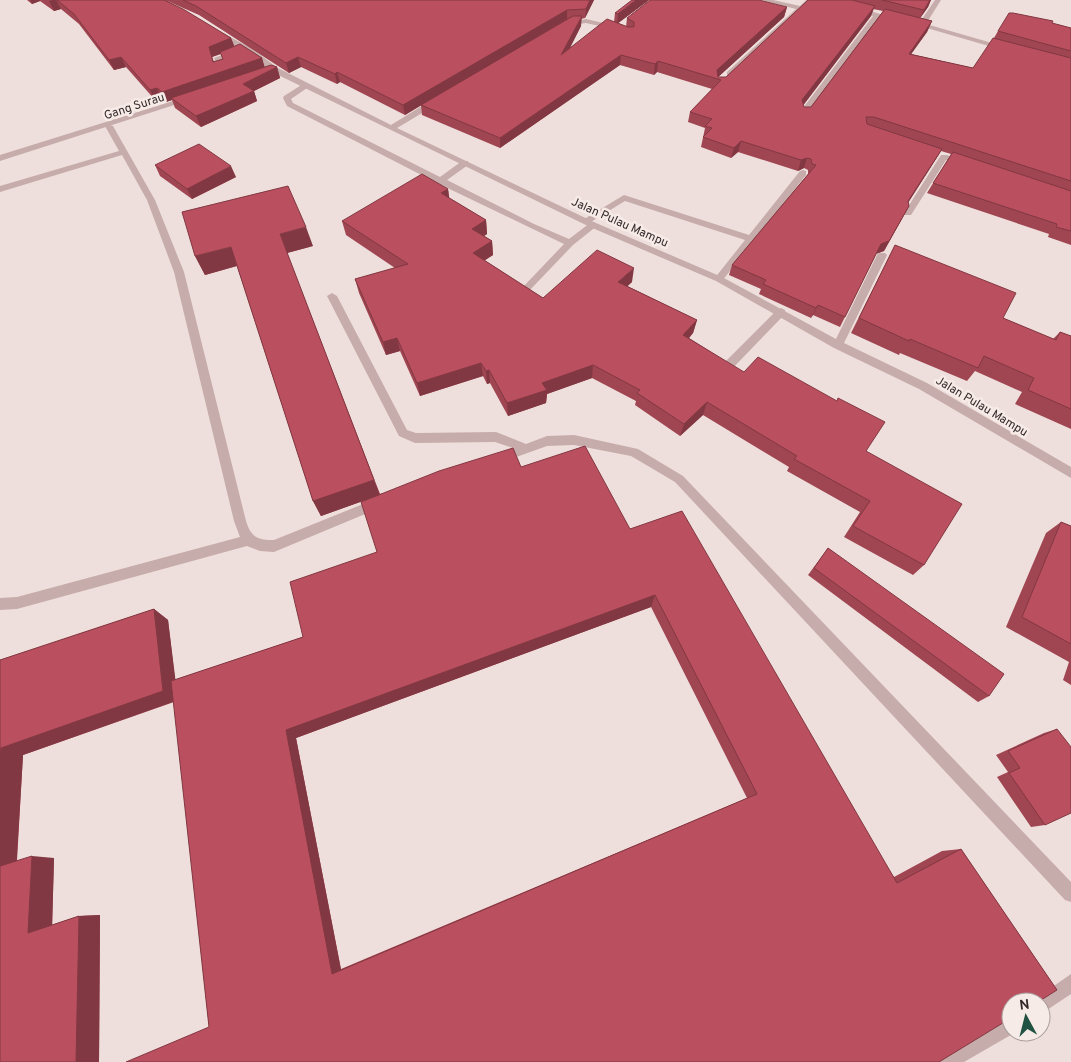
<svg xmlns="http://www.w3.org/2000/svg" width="1071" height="1062" font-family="Overpass,sans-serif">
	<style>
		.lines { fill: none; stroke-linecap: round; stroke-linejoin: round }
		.lane { fill: #c6acaa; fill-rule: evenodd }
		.street { fill: #c6acaa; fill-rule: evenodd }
		.wall { fill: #a04552; fill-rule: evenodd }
		.shaded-wall { fill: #823842 }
		.building { fill: #ba505f; stroke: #823842; fill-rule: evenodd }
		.labels { text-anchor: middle; stroke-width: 5; stroke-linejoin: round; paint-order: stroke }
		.far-street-label { font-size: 12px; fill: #342829; stroke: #f7ebe8 }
	</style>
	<rect width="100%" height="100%" fill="#efdfdc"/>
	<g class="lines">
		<g class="lane">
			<polygon points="235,50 242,52 221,61 225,68 218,70 214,58"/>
			<polygon points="303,84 310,86 291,99 293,103 440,177 462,161 468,161 468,165 447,180 534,224 569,239 590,223 593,222 598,225 573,245 529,291 523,291 523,287 564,244 437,183 287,106 283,98 284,96"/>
			<path d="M106,124L113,126L155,200L184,272L246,521C251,537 257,540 274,540L378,498L382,499L384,503L382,507L274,552L260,551L247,546L17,609L0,610V598L17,597L240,537L234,521L174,272L147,200L122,155L0,192V186L119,151L105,126Z"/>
			<polygon points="803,170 806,171 806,175 722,281 719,282 714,279 745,240 625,201 589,223 586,224 581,221 624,195 749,235 800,171"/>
			<polygon points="332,293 337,296 407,430 416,433 496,432 526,444 547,436 574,435 638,449 683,476 1071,882 1071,902 1065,900 675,482 631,456 574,445 547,446 500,463 494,458 496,455 513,448 495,442 415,443 399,436 327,296"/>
			<polygon points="781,308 785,310 785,314 730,371 722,371 721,368 722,365 777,310"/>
		</g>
		<g class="street">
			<polygon points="761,0 773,0 800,6 806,0 813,0 733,76 727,76 727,72 796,9"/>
			<polygon points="935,0 941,0 926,24 1006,47 1006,51 913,24 913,22 920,22"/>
			<polygon points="856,7 898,19 895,21 879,17 806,116 800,116 800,112 873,16 854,10 854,8"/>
			<polygon points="586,19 620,27 621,28 618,30 586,23 565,26 562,24"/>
			<polygon points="217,30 249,47 278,68 391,125 433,99 439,99 439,103 397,128 596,223 722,277 836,339 877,255 879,253 885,253 887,255 844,343 927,383 1071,467 1071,478 919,389 834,348 716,281 590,227 272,72 243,51 215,33 215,31"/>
			<polygon points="186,97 193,99 0,161 0,155"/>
			<polygon points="941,155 947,155 968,164 964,167 946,160 911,215 905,215 904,213"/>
			<polygon points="1071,974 1071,994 1041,1014 1041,1002 1033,1002 1035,999"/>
			<polygon points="1011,1016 1011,1032 1016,1032 964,1062 937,1062 940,1056"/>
		</g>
	</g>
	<g class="wall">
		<path d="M27,0H594L585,18L581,19V26L569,49L614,22L615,13L649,0L618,23L626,27L627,18L787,7L784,17L718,77H726L808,0H931L928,7L920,18L932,21L927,32L911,54L973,68L994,38L998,31L1052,23L1071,28V245L1048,237L1049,234L927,193L951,154L941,151L908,203L909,206L884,251L876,254L840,327L813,315L811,318L759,294L761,289L729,275L732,265L808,174V170L804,168L798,171L738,152L731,158L701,147L705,128L688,122L690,112L712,89L657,72L654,75L620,65L500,148L422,115L421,105L405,115L340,82L337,84L301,67L289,73L199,15L165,0L231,38L234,46L262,58L264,67H277L280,78L254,91L257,101L201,127L175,108L172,100L166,102L161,98L155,100L126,67L114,70L79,24L61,9L54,11L40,1L32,4ZM873,9L883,11L811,107H804L803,105L871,16ZM221,54L223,59L214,62L212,57Z"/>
		<polygon points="155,165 236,177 192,199 160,176"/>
		<polygon points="448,189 449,198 486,220 487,234 484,236 492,241 493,255 484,260 543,298 632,282 627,286 697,320 693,333 689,338 866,451 924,565 913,575 844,537 860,512 787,471 789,467 703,415 680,436 635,405 636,401 592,378 547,394 546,403 508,416 490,383 487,384 483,376 420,396 400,351 386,355 359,293 355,279 395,268 346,235 342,221"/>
		<polygon points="895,245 1003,318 1053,339 1060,332 1071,336 1071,429 1015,404 1022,392 975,371 967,381 900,353 899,355 851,333"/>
		<path d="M313,246L287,253L380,494L521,467L630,529L894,877L942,851L961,849L1057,990L209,1027L174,702L23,755L17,861L54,858L52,925L79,916L100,915L99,1062H0V660L154,609L168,620L175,680L303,637L377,552L371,498L321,516L313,501L237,266L205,275L195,256ZM651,607L747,798L341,969L296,738Z"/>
		<polygon points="1061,522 1071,526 1071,685 1063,680 1069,662 1006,627 1046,533"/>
		<polygon points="828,548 989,696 978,702 808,575"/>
		<polygon points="1057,729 1045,825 1031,827 997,777 1008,772 996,755 1044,733"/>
	</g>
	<g class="shaded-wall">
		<polygon points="30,0 40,0 40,1 32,4"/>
		<polygon points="53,0 56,0 61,9 54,11 49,1"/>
		<polygon points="590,0 594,0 585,18 586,9"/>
		<polygon points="636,0 649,0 617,24 618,14"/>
		<polygon points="930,0 931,0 928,7 919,20 924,10"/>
		<polygon points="875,6 871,16 799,111 802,100"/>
		<polygon points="787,7 784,17 716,79 717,70"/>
		<polygon points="567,10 567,19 405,115 403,105"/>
		<polygon points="582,16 581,26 561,66 561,55"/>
		<polygon points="932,21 927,32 904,64 909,54"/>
		<polygon points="231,38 235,48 212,57 217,72 209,47"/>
		<polygon points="621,55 620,65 500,148 500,138"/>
		<polygon points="121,57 126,67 114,70 109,60"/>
		<polygon points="298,57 301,67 289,73 286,63"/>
		<polygon points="262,58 265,68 171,98 172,100 166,102 162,92"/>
		<polygon points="658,61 657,72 654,75 655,64"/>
		<polygon points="277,67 280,78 254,91 257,101 201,127 196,116 243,84"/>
		<polygon points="337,72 340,82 337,84 335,74"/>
		<polygon points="157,88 161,98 155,100 150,90"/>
		<polygon points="741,141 738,152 731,158 734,148"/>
		<polygon points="942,149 936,159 902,212 908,201"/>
		<polygon points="807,158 804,168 798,171 801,160"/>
		<polygon points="231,166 236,177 192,199 187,189"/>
		<polygon points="448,189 450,203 441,193"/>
		<polygon points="909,206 884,251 875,254 881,244"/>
		<polygon points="486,220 487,234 473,243 472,229"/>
		<polygon points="306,227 313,246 287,253 280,234"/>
		<polygon points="492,241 493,255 475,267 473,253"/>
		<polygon points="231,247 240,265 205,275 195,256"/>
		<polygon points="634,268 632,282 617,296 618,282"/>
		<polygon points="818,305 813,315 811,318 816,308"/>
		<polygon points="697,320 693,333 680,349 683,335"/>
		<polygon points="397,338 400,351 386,355 383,342"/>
		<polygon points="481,363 483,376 420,396 417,383"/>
		<polygon points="593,365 592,378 547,394 546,403 508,416 507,403 542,383"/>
		<polygon points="489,370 490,383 487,384 486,371"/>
		<polygon points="707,402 703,415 680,436 684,424"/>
		<polygon points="374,480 380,495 321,516 313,501"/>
		<polygon points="655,595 651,607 296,738 341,970 332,974 286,730"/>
		<polygon points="154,609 168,620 178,700 23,755 16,871 0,870 0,761 1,748"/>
		<polygon points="32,856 54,858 52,932 28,933"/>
		<polygon points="100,915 99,1062 76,1062 79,916"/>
	</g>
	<g class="building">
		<polygon points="57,0 164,0 183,9 231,38 209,47 213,62 223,59 220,52 240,44 262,58 162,92 157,88 150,90 121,57 109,60 74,14"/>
		<polygon points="183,0 590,0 586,9 567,10 403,105 337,72 335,74 298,57 286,63 196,6"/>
		<polygon points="632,0 636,0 618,14 615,13"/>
		<polygon points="650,0 759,0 787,7 717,70 718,77 726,77 808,0 852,0 875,6 802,100 804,107 811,107 885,9 932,21 909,54 973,68 993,38 1071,58 1071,181 874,117 866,117 867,124 942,149 908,201 909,206 889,241 881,244 845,317 818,305 816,308 763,284 766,280 732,265 816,165 812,164 811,159 807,158 801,160 741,141 734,148 703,137 712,128 705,126 712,119 690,112 721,80 658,61 655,64 621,55 500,138 421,105 573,16 582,16 561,55 607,19 628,27 634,27 634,22 627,18"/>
		<polygon points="882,0 930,0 924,10"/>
		<polygon points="1009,13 1013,13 1053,21 1052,23 1071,28 1071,51 998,31"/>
		<polygon points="271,65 277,67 243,84 254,91 196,116 171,98"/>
		<polygon points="199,144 231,166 187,189 155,165"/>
		<polygon points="953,152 1071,191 1071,231 1056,227 1057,224 933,183"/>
		<polygon points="422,174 448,189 441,193 486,220 472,229 492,241 473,253 543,298 597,250 634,268 618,282 697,320 683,335 744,372 758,357 837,401 838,398 885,422 866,451 962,504 924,565 853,526 870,501 794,459 797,456 707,402 684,424 637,393 640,390 593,365 542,383 547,390 507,403 489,370 486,371 481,363 417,383 397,338 383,342 355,279 408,264 342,221"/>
		<polygon points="288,186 306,227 280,234 374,480 313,501 231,247 195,256 182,212"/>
		<polygon points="895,245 1016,293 1003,318 1056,340 1060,332 1071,336 1071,409 1028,390 1034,378 984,356 978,368 910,339 909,341 859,318"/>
		<path d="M585,446L630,529L682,511L897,883L961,849L1057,990L1038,1002H1011V1018L939,1062H126L209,1027L171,681L303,637L290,582L377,552L361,502L439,471L513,448L521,467ZM655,595L757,794L332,974L286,730Z"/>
		<polygon points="1061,522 1071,526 1071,644 1022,617"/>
		<polygon points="828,548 1004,674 989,696 814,568"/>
		<polygon points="154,609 163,691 1,748 0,761 0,660"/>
		<polygon points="1057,729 1071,747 1071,813 1045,825 1009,773 1020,768 1008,751"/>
		<polygon points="32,856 28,933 79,916 76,1062 0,1062 0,866"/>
	</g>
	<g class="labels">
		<g class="far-street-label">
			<text transform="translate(134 106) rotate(-18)" y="4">Gang Surau</text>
			<text transform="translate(620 222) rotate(24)" y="4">Jalan Pulau Mampu</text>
			<text transform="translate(982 406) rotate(31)" y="4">Jalan Pulau Mampu</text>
		</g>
	</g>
	<g transform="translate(1026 1017) rotate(353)"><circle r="24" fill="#f7ebe8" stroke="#a99d9c"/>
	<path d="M0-4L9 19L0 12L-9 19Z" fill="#225242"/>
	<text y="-8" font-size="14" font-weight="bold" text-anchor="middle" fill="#342829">N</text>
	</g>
</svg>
